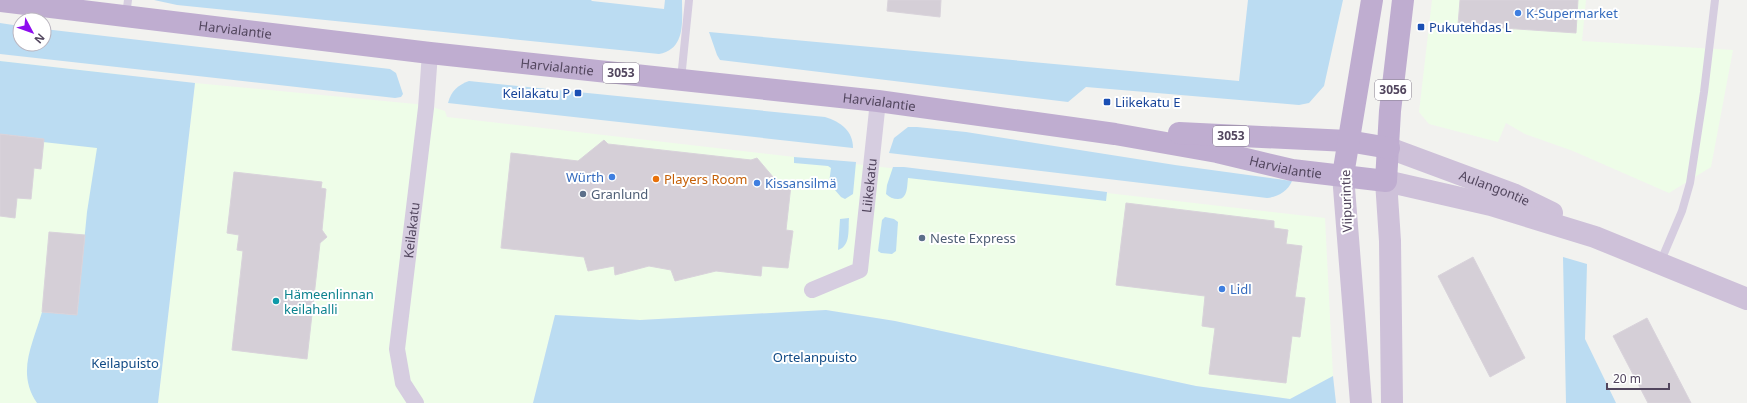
<svg xmlns="http://www.w3.org/2000/svg" width="1747" height="403" font-family="'Noto Sans',sans-serif">
	<style>
		.commercial { fill: #eefde8 }
		.green { fill: #bbdcf2 }
		.building { fill: #d5cfd7; stroke: #d9d3db }
		.lines { fill: none; stroke-linecap: round; stroke-linejoin: round }
		.service { stroke: #d6cde0; stroke-width: 8 }
		.minor { stroke: #d6cde0; stroke-width: 16 }
		.secondary { stroke: #cec1d9; stroke-width: 22 }
		.primary { stroke: #bfadd0; stroke-width: 22 }
		.shop-dot { fill: #3f7fe0; stroke: #fff; stroke-width: 1.5 }
		.transit-dot { fill: #1a4fb4; stroke: #fff; stroke-width: 1.5 }
		.food-dot { fill: #e8710a; stroke: #fff; stroke-width: 1.5 }
		.service-dot { fill: #5c6f8a; stroke: #fff; stroke-width: 1.5 }
		.culture-dot { fill: #0f9aa8; stroke: #fff; stroke-width: 1.5 }
		.labels { text-anchor: middle; stroke-width: 4; stroke-linejoin: round; paint-order: stroke }
		.shield { fill: #fff; stroke: #867e8e; stroke-width: 1 }
		.shield-label { font-size: 12px; font-weight: bold; fill: #52465e }
		.shop-label { font-size: 13px; fill: #366cbe; stroke: #fff; text-anchor: start }
		.transit-label { font-size: 13px; fill: #164399; stroke: #fff; text-anchor: start }
		.street-label { font-size: 13px; fill: #52465e; stroke: #fff }
		.food-label { font-size: 13px; fill: #c56008; stroke: #fff; text-anchor: start }
		.service-label { font-size: 13px; fill: #4e5e75; stroke: #fff; text-anchor: start }
		.culture-label { font-size: 13px; fill: #0d838f; stroke: #fff; text-anchor: start }
		.park-label { font-size: 13px; fill: #114a85; stroke: #fff }
	</style>
	<rect width="100%" height="100%" fill="#f2f2ef"/>
	<g class="commercial">
		<polygon points="1432,0 1586,0 1582,41 1733,50 1711,167 1669,193 1573,151 1525,134 1506,123 1498,142 1429,124 1419,112"/>
		<polygon points="0,61 125,75 81,403 0,403"/>
		<polygon points="195,83 426,105 445,111 447,117 1325,218 1333,376 1290,399 1196,386 895,321 826,310 640,320 555,315 533,403 158,403"/>
	</g>
	<g class="green">
		<path d="M154,0H591L592,1L664,9L665,0H682C682,21 686,49 659,54L177,5Z"/>
		<polygon points="1248,0 1343,0 1324,86 1309,103 1299,105 1086,87 1068,102 720,60 717,55 709,32 1239,81"/>
		<polygon points="0,23 20,26 20,44 44,44 44,29 390,69 396,73 403,94 401,97 395,98 0,54"/>
		<path d="M0,61L195,83L158,403H37C16,372 33,344 42,312L77,315L87,212L97,148L43,142V139L0,134Z"/>
		<path d="M469,81L825,117C841,122 853,131 853,148L448,103C451,91 458,85 469,81Z"/>
		<path d="M908,127H917L966,132L1175,165L1292,181C1288,191 1278,197 1267,198L889,153L894,138Z"/>
		<polygon points="794,157 856,162 853,194 845,199 841,197 829,183 831,168 828,166 794,163"/>
		<path d="M893,167H904L1107,192L1106,201L908,178C907,185 908,199 898,199C893,199 889,197 886,194L887,185Z"/>
		<polygon points="885,217 894,219 898,222 896,251 892,254 881,253 878,251 882,220"/>
		<path d="M849,218C848,229 851,246 838,250L840,219Z"/>
		<polygon points="1563,257 1587,264 1585,339 1616,403 1566,403"/>
		<polygon points="826,310 895,321 1196,386 1290,399 1333,376 1336,403 533,403 555,315 640,320"/>
	</g>
	<g class="building">
		<polygon points="888,0 941,0 940,17 887,11"/>
		<polygon points="1460,0 1578,0 1576,33 1458,25"/>
		<polygon points="0,134 44,139 41,169 34,168 31,199 17,198 15,218 0,216"/>
		<polygon points="604,140 608,144 751,160 757,158 779,184 791,185 786,230 793,231 788,268 762,266 761,276 716,271 675,281 671,270 649,266 615,275 614,266 588,271 584,257 501,248 511,153 578,161"/>
		<polygon points="234,172 322,182 321,188 326,189 322,230 327,237 320,243 307,359 232,350 243,251 237,250 239,235 227,233"/>
		<polygon points="1126,203 1274,221 1274,228 1288,230 1286,244 1302,246 1295,297 1305,298 1300,337 1292,336 1286,383 1209,374 1215,328 1202,326 1205,296 1116,285"/>
		<polygon points="49,232 85,235 77,315 42,312"/>
		<polygon points="1473,257 1525,358 1490,377 1438,276"/>
		<polygon points="1647,318 1691,403 1648,403 1613,336"/>
	</g>
	<g class="lines">
		<g class="service">
			<polyline points="126,15 128,0"/>
			<polyline points="681,79 689,0"/>
			<polyline points="1660,263 1682,211 1690,183 1704,92 1715,0"/>
		</g>
		<g class="minor">
			<path id="s1" d="M812,290L860,270L878,101"/>
			<path id="s2" d="M416,403L403,383L397,349L426,108L430,53"/>
		</g>
		<g class="secondary">
			<path id="s3" d="M1389,148L1513,194L1552,213"/>
			<polyline points="1343,175 1361,403"/>
			<polyline points="1392,403 1390,241 1386,181 1491,205 1595,237 1747,299"/>
		</g>
		<g class="primary">
			<path id="s4" d="M0,1L430,53L878,101L1115,134L1217,152L1292,170L1386,181L1390,111L1403,0"/>
			<polyline points="1179,133 1348,141 1389,148"/>
			<polyline points="1343,175 1372,0"/>
		</g>
	</g>
	<g class="shop-dot">
		<circle cx="1518" cy="13" r="4"/>
		<circle cx="612" cy="177" r="4"/>
		<circle cx="757" cy="183" r="4"/>
		<circle cx="1222" cy="289" r="4"/>
	</g>
	<g class="transit-dot">
		<rect x="1417" y="23" width="8" height="8" rx="2"/>
		<rect x="574" y="89" width="8" height="8" rx="2"/>
		<rect x="1103" y="98" width="8" height="8" rx="2"/>
	</g>
	<circle class="food-dot" cx="656" cy="179" r="4"/>
	<g class="service-dot">
		<circle cx="583" cy="194" r="4"/>
		<circle cx="922" cy="238" r="4"/>
	</g>
	<circle class="culture-dot" cx="276" cy="301" r="4"/>
	<g class="labels">
		<g class="shield">
			<rect x="603" y="63" width="36" height="20" rx="3"/>
			<rect x="1375" y="80" width="36" height="20" rx="3"/>
			<rect x="1213" y="126" width="36" height="20" rx="3"/>
		</g>
		<g class="shield-label">
			<text x="621" y="77">3053</text>
			<text x="1393" y="94">3056</text>
			<text x="1231" y="140">3053</text>
		</g>
		<g class="shop-label">
			<text x="1526" y="18">K-Supermarket</text>
			<text x="604" y="182" text-anchor="end">Würth</text>
			<text x="765" y="188">Kissansilmä</text>
			<text x="1230" y="294">Lidl</text>
		</g>
		<g class="transit-label">
			<text x="1429" y="32">Pukutehdas L</text>
			<text x="570" y="98" text-anchor="end">Keilakatu P</text>
			<text x="1115" y="107">Liikekatu E</text>
		</g>
		<g class="street-label">
			<text dy="5" stroke="none"><textPath href="#s4" startOffset="237">Harvialantie</textPath></text>
			<text dy="5" stroke="none"><textPath href="#s4" startOffset="561">Harvialantie</textPath></text>
			<text dy="5" stroke="none"><textPath href="#s4" startOffset="885">Harvialantie</textPath></text>
			<text dy="5" stroke="none"><textPath href="#s4" startOffset="1297">Harvialantie</textPath></text>
			<text dy="5" stroke="none"><textPath href="#s1" startOffset="137">Liikekatu</textPath></text>
			<text dy="5" stroke="none"><textPath href="#s3" startOffset="113">Aulangontie</textPath></text>
			<text transform="translate(1346 201) rotate(-92)" y="5">Viipurintie</text>
			<text dy="5" stroke="none"><textPath href="#s2" startOffset="178">Keilakatu</textPath></text>
		</g>
		<g class="food-label">
			<text x="664" y="184">Players Room</text>
		</g>
		<g class="service-label">
			<text x="591" y="199">Granlund</text>
			<text x="930" y="243">Neste Express</text>
		</g>
		<g class="culture-label">
			<text x="284" y="299">Hämeenlinnan<tspan x="284" dy="15">keilahalli</tspan></text>
		</g>
		<g class="park-label">
			<text x="815" y="362">Ortelanpuisto</text>
			<text x="125" y="368">Keilapuisto</text>
		</g>
	</g>
	<g transform="translate(32 32) rotate(131)"><circle r="19" fill="#ffffff" stroke="#bab5bf"/>
	<path d="M0-3L7 15L0 10L-7 15Z" fill="#8e0dee"/>
	<text y="-6" font-size="11" font-weight="bold" text-anchor="middle" fill="#52465e">N</text>
	</g>
	<path d="M1607 383v6h62v-6" fill="none" stroke="#52465e" stroke-width="2"/>
	<text x="1613" y="383" font-size="12" fill="#52465e" stroke="#ffffff" stroke-width="3" paint-order="stroke">20 m</text>
</svg>
